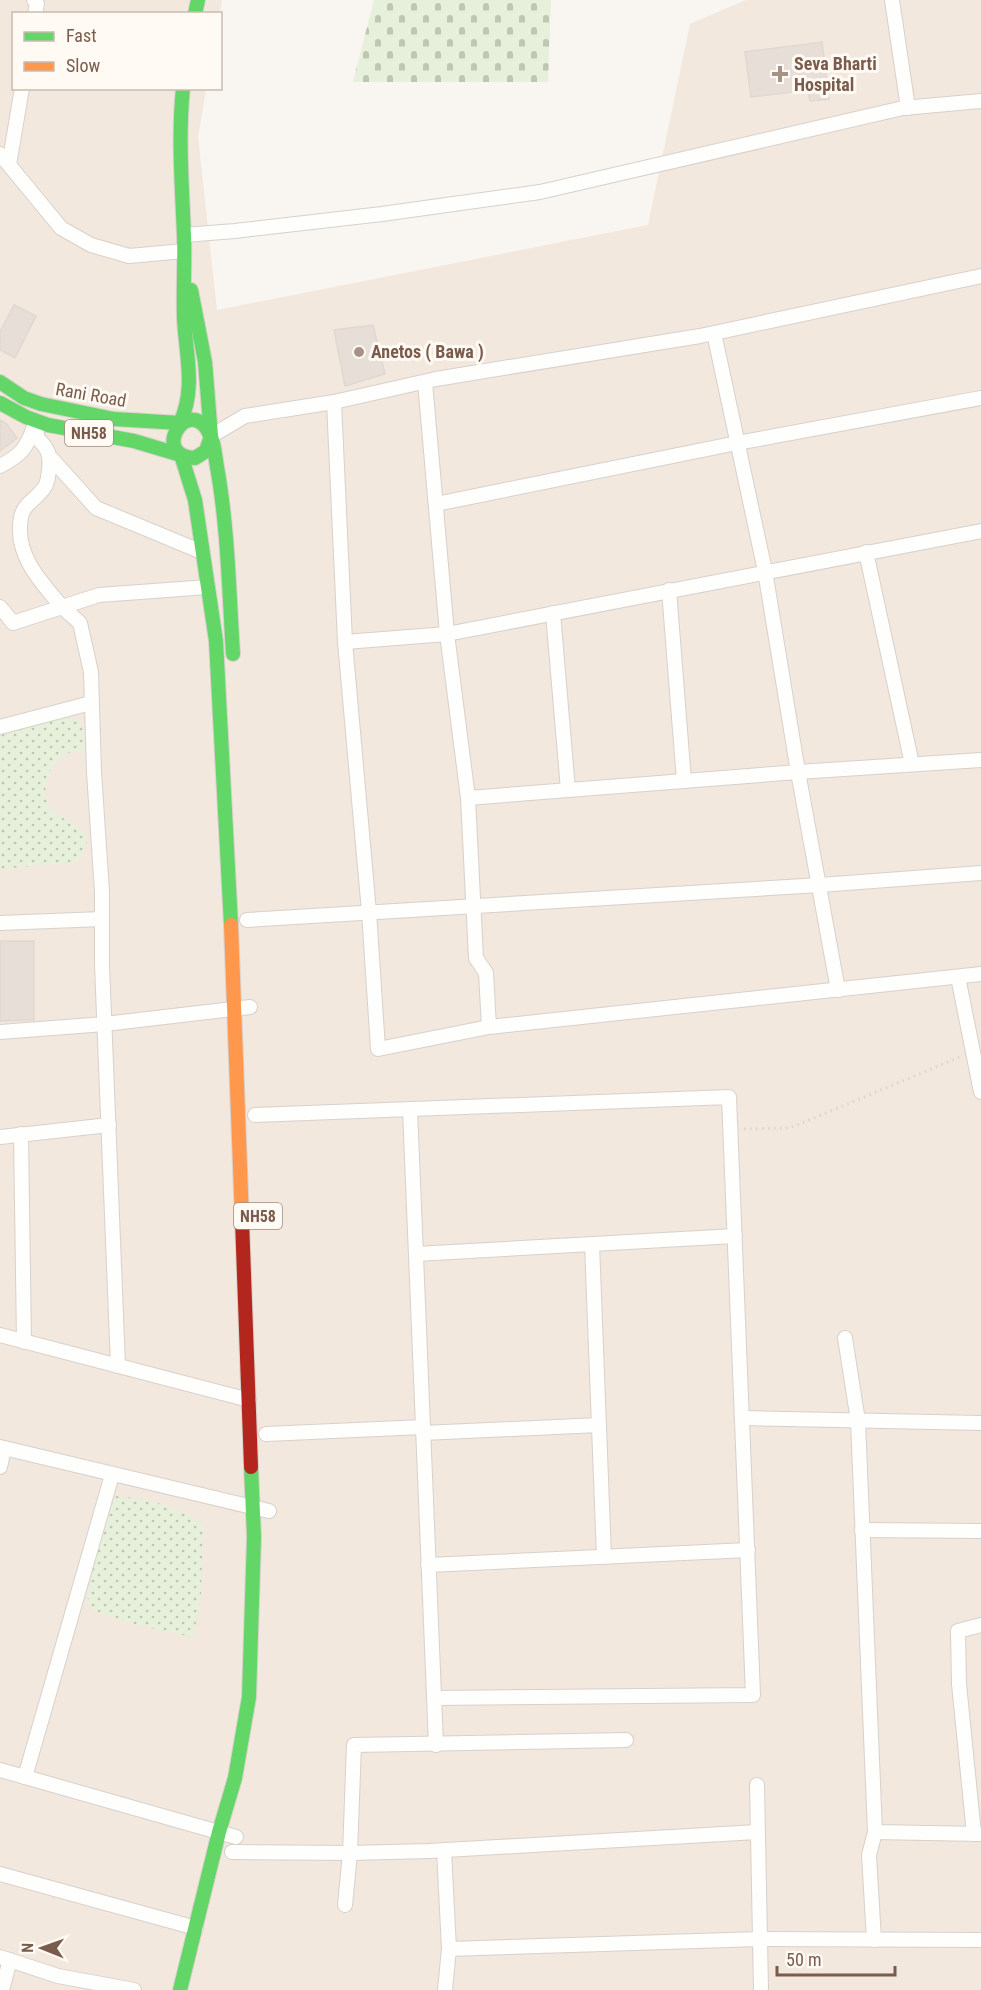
<svg xmlns="http://www.w3.org/2000/svg" width="981" height="1990" font-family="'Roboto Condensed',sans-serif">
	<style>
		.residential { fill: #f2e8de }
		.green { fill: url(#green-dots) }
		.cemetery { fill: url(#cemetery-stones) }
		.building { fill: #e6ded7; stroke: #e2d8d2; stroke-width: 1.5 }
		.lines { fill: none; stroke-linecap: round; stroke-linejoin: round }
		.street-casing { stroke: #d7d1cb; stroke-width: 16 }
		.fast-casing { stroke: #d9d2cb; stroke-width: 16 }
		.slow-casing { stroke: #d9d2cb; stroke-width: 16 }
		.jam-casing { stroke: #d9d2cb; stroke-width: 16 }
		.path { stroke: #dcd5d0; stroke-width: 3; stroke-dasharray: 1.5 4.5; stroke-linecap: butt }
		.street { stroke: #fefefd; stroke-width: 14 }
		.fast { stroke: #63d668; stroke-width: 14 }
		.slow { stroke: #ff974d; stroke-width: 14 }
		.jam { stroke: #b3261e; stroke-width: 14 }
		.poi-dot { fill: #a69286; stroke: #fffaf3; stroke-width: 2 }
		.labels { text-anchor: middle; stroke-width: 6; stroke-linejoin: round; paint-order: stroke }
		.shield { fill: #fffaf3; stroke: #a28b7f; stroke-width: 1.5 }
		.shield-label { font-size: 16px; font-weight: bold; fill: #7a5c4d }
		.poi-label { font-size: 18px; font-weight: bold; fill: #7a5c4d; stroke: #fffaf3; text-anchor: start }
		.street-label { font-size: 18px; fill: #7a5c4d; stroke: #fffaf3 }
	</style>
	<defs>
		<pattern id="green-dots" width="8" height="8" patternUnits="userSpaceOnUse" patternTransform="scale(1.5)"><rect width="8" height="8" fill="#e7f0db"/><path d="M2 2h.1M6 6h.1" fill="none" stroke="#c0c6b4" stroke-width="1.8" stroke-linecap="round"/></pattern>
		<pattern id="cemetery-stones" width="16" height="16" patternUnits="userSpaceOnUse" patternTransform="scale(1.5)"><rect width="16" height="16" fill="#e7f0db"/><path d="M2 7V4a2 2 0 0 1 4 0v3zM10 15v-3a2 2 0 0 1 4 0v3z" fill="#c0c6b4"/></pattern>
	</defs>
	<rect width="100%" height="100%" fill="#f9f5f0"/>
	<polygon class="residential" points="0,0 222,0 220,13 14,14 14,88 206,89 198,137 217,310 648,225 690,24 746,0 981,0 981,1990 0,1990"/>
	<g class="green">
		<polygon points="70,718 79,721 85,735 85,750 67,753 53,765 46,780 45,797 51,811 78,827 88,838 82,856 75,862 0,869 0,727 41,719"/>
		<path d="M115,1496C152,1499 171,1505 203,1524L201,1598L193,1637L137,1625L93,1611L87,1597L104,1517Z"/>
	</g>
	<polygon class="cemetery" points="374,0 551,0 548,82 353,82"/>
	<g class="building">
		<polygon points="822,42 829,99 810,101 808,90 751,97 745,52"/>
		<polygon points="14,305 36,316 15,358 0,350 0,332"/>
		<polygon points="373,325 385,374 345,386 334,330"/>
		<polygon points="0,420 7,424 17,438 0,451"/>
		<polygon points="0,941 34,941 34,1020 0,1021"/>
	</g>
	<g class="lines">
		<defs>
			<g id="street">
				<polyline points="34,0 37,4 35,14"/>
				<polyline points="892,0 908,108"/>
				<polyline points="0,154 61,228 91,245 129,256 184,251"/>
				<polyline points="9,165 22,88"/>
				<polyline points="184,235 235,231 382,214 540,192 903,108 981,101"/>
				<polyline points="714,333 765,571 798,772 838,990"/>
				<polyline points="425,382 447,634 468,798 476,958 486,973 489,1027"/>
				<polyline points="334,402 345,642 369,912 378,1049 489,1027 981,974"/>
				<path d="M36,422L37,438C48,448 51,455 49,470C48,477 48,483 44,488C32,504 21,503 20,526C18,559 43,584 62,607L99,595L208,587"/>
				<polyline points="211,436 245,416 334,402 436,379 700,336 981,276"/>
				<polyline points="51,458 96,508 202,552"/>
				<path d="M0,466C21,455 26,449 34,427"/>
				<polyline points="436,504 737,443 981,398"/>
				<polyline points="866,552 912,764"/>
				<polyline points="669,590 684,781"/>
				<polyline points="0,607 13,623 62,607 80,623 91,672 94,772 102,892 102,965 118,1366"/>
				<polyline points="553,613 568,790"/>
				<polyline points="345,642 447,634 981,531"/>
				<polyline points="0,727 91,703"/>
				<polyline points="468,798 798,772 981,760"/>
				<polyline points="247,920 820,885 981,873"/>
				<polyline points="0,923 102,919"/>
				<polyline points="958,977 981,1092"/>
				<polyline points="0,1032 105,1024 250,1007"/>
				<polyline points="410,1109 436,1745"/>
				<polyline points="255,1115 729,1097 753,1695 434,1698"/>
				<polyline points="21,1134 24,1342"/>
				<polyline points="0,1137 109,1125"/>
				<polyline points="592,1244 604,1557"/>
				<polyline points="416,1254 735,1236"/>
				<polyline points="0,1335 249,1400"/>
				<polyline points="845,1338 858,1421 875,1832 981,1834"/>
				<polyline points="743,1418 981,1423"/>
				<polyline points="423,1433 599,1425"/>
				<polyline points="266,1434 423,1427"/>
				<polyline points="0,1447 269,1511"/>
				<polyline points="0,1467 4,1448"/>
				<polyline points="862,1530 981,1531"/>
				<polyline points="428,1565 748,1550"/>
				<polyline points="0,1770 25,1777 112,1475"/>
				<polyline points="25,1777 236,1837"/>
				<polyline points="757,1785 761,1990"/>
				<polyline points="974,1834 959,1684 958,1631 981,1625"/>
				<polyline points="444,1850 449,1949 760,1939 981,1940"/>
				<polyline points="232,1852 350,1853 429,1851 757,1832"/>
				<polyline points="0,1874 196,1928"/>
				<polyline points="345,1905 350,1853 354,1745 626,1740"/>
				<polyline points="874,1940 869,1855 875,1832"/>
				<polyline points="0,1957 58,1976 134,1990"/>
				<polyline points="2,1990 10,1960"/>
				<polyline points="445,1990 449,1949"/>
			</g>
			<g id="fast">
				<polyline points="195,14 198,0"/>
				<polyline points="191,290 205,362 211,436"/>
				<polyline points="0,382 24,398 41,404 114,419 180,423"/>
				<polyline points="0,403 26,417 48,425 134,441 181,455 195,500 216,641 231,925"/>
				<path d="M180,423C196,389 186,355 184,319C183,291 185,263 184,236C182,186 178,137 183,88"/>
				<path d="M211,436L206,451L195,458C148,456 190,391 210,435C215,444 215,457 217,467C228,528 229,592 233,654"/>
				<polyline points="180,1990 219,1832 235,1778 249,1697 254,1537 251,1467"/>
			</g>
			<polyline id="slow" points="231,925 242,1220"/>
			<polyline id="jam" points="242,1220 251,1467"/>
		</defs>
		<use href="#street" class="street-casing"/>
		<use href="#fast" class="fast-casing"/>
		<use href="#slow" class="slow-casing"/>
		<use href="#jam" class="jam-casing"/>
		<polyline class="path" points="744,1129 790,1128 960,1057"/>
		<use href="#street" class="street"/>
		<use href="#fast" class="fast"/>
		<use href="#slow" class="slow"/>
		<use href="#jam" class="jam"/>
	</g>
	<g class="poi-dot">
		<path d="M777 65h6v6h6v6h-6v6h-6v-6h-6v-6h6z"/>
		<circle cx="359" cy="352" r="6"/>
	</g>
	<g class="labels">
		<g class="shield">
			<rect x="65" y="420" width="48" height="26" rx="4.5"/>
			<rect x="234" y="1203" width="48" height="26" rx="4.5"/>
		</g>
		<g class="shield-label">
			<text x="89" y="439">NH58</text>
			<text x="258" y="1222">NH58</text>
		</g>
		<g class="poi-label">
			<text x="794" y="70">Seva Bharti<tspan x="794" dy="21">Hospital</tspan></text>
			<text x="371" y="358">Anetos ( Bawa )</text>
		</g>
		<g class="street-label">
			<text transform="translate(91 395) rotate(10)" y="6">Rani Road</text>
		</g>
	</g>
	<rect x="12" y="12" width="210" height="78" fill="#fffaf3" stroke="#cabbb1" stroke-width="1.5"/>
	<rect x="24" y="32" width="30" height="9" fill="#63d668" stroke="#cabbb1" stroke-width="1.5"/>
	<text x="66" y="42" font-size="18" fill="#7a5c4d">Fast</text>
	<rect x="24" y="62" width="30" height="9" fill="#ff974d" stroke="#cabbb1" stroke-width="1.5"/>
	<text x="66" y="72" font-size="18" fill="#7a5c4d">Slow</text>
	<g transform="translate(42 1948) rotate(271)" stroke="#fffaf3" stroke-width="4.5" paint-order="stroke">
	<path d="M0-4.5L10 22L0 15L-10 22Z" fill="#7a5c4d"/>
	<text y="-9" font-size="16" font-weight="bold" text-anchor="middle" fill="#7a5c4d">N</text>
	</g>
	<path d="M777 1966v9h118v-9" fill="none" stroke="#7a5c4d" stroke-width="3"/>
	<text x="786" y="1966" font-size="18" fill="#7a5c4d" stroke="#fffaf3" stroke-width="4.5" paint-order="stroke">50 m</text>
</svg>
